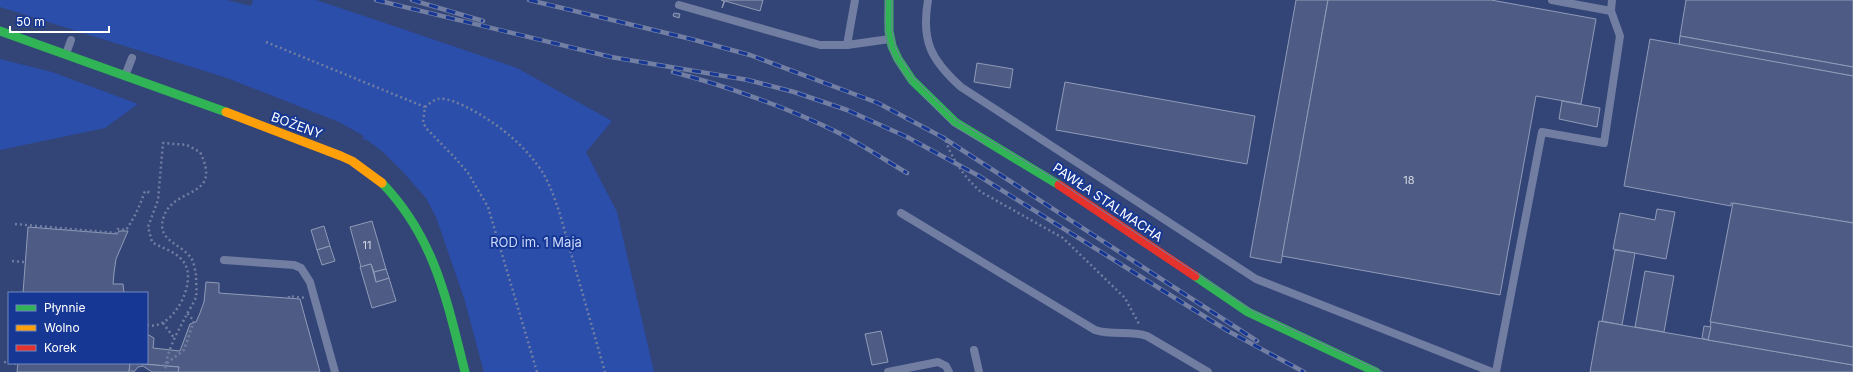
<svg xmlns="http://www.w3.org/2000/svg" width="1853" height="372" font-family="Inter,sans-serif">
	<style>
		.green { fill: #2b4eab }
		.building { fill: #4e5c85; stroke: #909bb8 }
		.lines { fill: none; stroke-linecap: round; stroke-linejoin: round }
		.path { stroke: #717ea2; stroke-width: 2.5; stroke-dasharray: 2 3; stroke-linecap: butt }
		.lane { stroke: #717ea2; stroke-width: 8 }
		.fast { stroke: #30b455; stroke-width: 9 }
		.slow { stroke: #ff9f0a; stroke-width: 9 }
		.jam { stroke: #e5322d; stroke-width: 9 }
		.tram { stroke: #727ea2; stroke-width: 1 }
		.rail-casing { stroke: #727ea2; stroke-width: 4.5 }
		.rail { stroke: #163794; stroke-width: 3; stroke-dasharray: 9; stroke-linecap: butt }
		.labels { text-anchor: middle; stroke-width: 4; stroke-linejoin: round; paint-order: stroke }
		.number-label { font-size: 11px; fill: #d3d6e0 }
		.street-label { font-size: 13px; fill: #fff; stroke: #163794 }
		.park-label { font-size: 13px; fill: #cedbfc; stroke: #163794 }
	</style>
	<rect width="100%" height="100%" fill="#347"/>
	<g class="green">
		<polygon points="0,0 227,0 251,6 253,0 316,0 376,20 517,68 612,121 586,152 617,212 654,372 484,372 464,298 436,217 426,198 404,173 383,152 367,140 362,139 364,137 362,135 339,122 227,78 0,7"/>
		<polygon points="0,59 52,72 138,104 105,128 0,150"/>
	</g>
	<g class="building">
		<polygon points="721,0 763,0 760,11 725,1 722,8 724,1"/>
		<polygon points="1296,0 1328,0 1281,263 1250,257"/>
		<polygon points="1328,0 1491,0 1596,19 1581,104 1536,96 1500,295 1282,256"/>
		<polygon points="1686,0 1853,0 1853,67 1680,36"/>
		<polygon points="674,13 680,14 679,18 673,16"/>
		<polygon points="1680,36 1853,67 1853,76 1679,45"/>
		<polygon points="1650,39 1853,76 1853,223 1731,203 1731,206 1624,186"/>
		<polygon points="977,63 1013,69 1010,88 974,82"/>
		<polygon points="1065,82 1255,116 1247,164 1056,130"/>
		<polygon points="1562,101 1600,108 1597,127 1559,119"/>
		<polygon points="1733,203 1853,223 1853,347 1710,322"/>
		<polygon points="1657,209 1675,212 1666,259 1613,249 1620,213 1655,220"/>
		<polygon points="372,221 386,269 374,272 371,264 361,267 350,227"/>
		<polygon points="324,226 330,246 317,250 311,230"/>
		<polygon points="28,227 117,234 119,231 128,231 116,259 114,273 113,284 123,284 124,293 23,293"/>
		<polygon points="330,246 335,261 322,265 317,250"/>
		<polygon points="1615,250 1635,253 1622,325 1602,321"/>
		<polygon points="371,264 376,282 389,278 396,301 372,308 360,267"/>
		<polygon points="386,269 389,278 376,282 374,272"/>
		<polygon points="1645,271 1674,276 1664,332 1635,327"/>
		<polygon points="206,282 219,283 219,293 300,299 320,372 178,372 179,367 131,363 147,363 147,334 154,338 153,348 180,351 190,324 196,322 200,313 204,302"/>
		<polygon points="1599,321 1853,365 1853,372 1590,372"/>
		<polygon points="1711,322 1853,347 1853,365 1708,340"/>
		<polygon points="1704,326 1711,327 1708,340 1702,338"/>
		<polygon points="881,331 888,362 872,365 865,334"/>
		<polygon points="18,363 130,363 129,372 17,372"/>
		<polygon points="130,363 179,367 178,372 152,372 143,366 138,367 134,372 129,372"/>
	</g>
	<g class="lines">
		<g class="path">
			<polyline points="266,42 425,107"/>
			<path d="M944,136C951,158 964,177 981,192L1063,238L1125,298L1139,324"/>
			<path d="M15,224L116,233L118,229L126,230C135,217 140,205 145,191L151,193"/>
			<polyline points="12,261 25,262"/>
			<polyline points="289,298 289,296 305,298"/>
			<polyline points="163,323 174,338"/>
			<path d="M147,325C171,332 197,285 185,264C177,251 163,249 152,242L148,227L158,200L163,143L187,145L200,152C223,199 175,186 164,216C155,241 181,243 191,258C194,262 195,270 196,275C196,282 197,290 196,297C194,303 189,310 186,316C177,333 166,352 165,372"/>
			<polyline points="4,362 9,363"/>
			<polyline points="9,363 18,364"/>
			<polyline points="163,366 184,350 194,321 187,313"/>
			<polyline points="132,372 133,367"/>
			<path d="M537,372L488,207L468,173L457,160L426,128L423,122L425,107C429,104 433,100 438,99C455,96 497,124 510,136C522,146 532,157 541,170C549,182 554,197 559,211L605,372"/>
		</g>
		<g class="lane">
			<path d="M928,0C921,41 931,60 961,87L1256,279L1492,372"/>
			<polyline points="1552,0 1611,11"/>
			<polyline points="679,5 820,45 847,45 890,39"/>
			<polyline points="847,45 855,0"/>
			<polyline points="66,54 71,40"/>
			<polyline points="125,76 132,58"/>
			<path d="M901,213L1095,330C1113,336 1130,330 1147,336L1208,372"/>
			<polyline points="224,260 294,265 301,268 310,282 335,372"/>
			<polyline points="974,350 979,372"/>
			<polyline points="888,372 938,362 946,366 949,372"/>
			<polyline points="1496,372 1542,132 1604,143 1620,36 1611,11 1612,0"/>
		</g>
		<g class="fast">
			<polyline points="889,0 889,31 892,46 898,59 912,80 955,122 1059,185"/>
			<polyline points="0,31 226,112"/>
			<path d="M382,183C435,238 447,301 465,372"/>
			<polyline points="1195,276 1248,312 1376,372"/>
		</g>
		<polyline class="slow" points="226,112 341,156 352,161 382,183"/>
		<polyline class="jam" points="1059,185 1195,276"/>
		<g class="tram">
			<path d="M886,0C883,36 887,55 911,83"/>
			<polyline points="892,0 892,31 896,48 902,60 914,78 956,120 1055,179 1255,312 1383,372"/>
			<polyline points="922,95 952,125 984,144"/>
		</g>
		<defs>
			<g id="rail">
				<polyline points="376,0 611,57 748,80 794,92 847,110 907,137 979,176 1228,331 1304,372"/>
				<polyline points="412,0 483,21"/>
				<polyline points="529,0 691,39 750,55 878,103 942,137 1257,341"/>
				<path d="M673,72C727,86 791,109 841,134C864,146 885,160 907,173"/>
			</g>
		</defs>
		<use href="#rail" class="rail-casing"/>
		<use href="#rail" class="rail"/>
	</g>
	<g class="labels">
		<g class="number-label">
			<text x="1409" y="184">18</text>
			<text x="367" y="249">11</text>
		</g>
		<g class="street-label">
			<text transform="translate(297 125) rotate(20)" y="5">BOŻENY</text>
			<text transform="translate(1108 202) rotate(34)" y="5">PAWŁA STALMACHA</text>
		</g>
		<g class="park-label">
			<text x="536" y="247">ROD im. 1 Maja</text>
		</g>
	</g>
	<rect x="8" y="292" width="140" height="72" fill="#163794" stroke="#7387bf"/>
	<rect x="16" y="305" width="20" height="6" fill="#30b455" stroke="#7387bf"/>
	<text x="44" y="312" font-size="12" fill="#ffffff">Płynnie</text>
	<rect x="16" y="325" width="20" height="6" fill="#ff9f0a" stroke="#7387bf"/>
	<text x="44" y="332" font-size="12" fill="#ffffff">Wolno</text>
	<rect x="16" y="345" width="20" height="6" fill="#e5322d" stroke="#7387bf"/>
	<text x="44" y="352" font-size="12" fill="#ffffff">Korek</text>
	<path d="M10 26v6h99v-6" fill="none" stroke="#ffffff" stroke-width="2"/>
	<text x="16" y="26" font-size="12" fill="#ffffff" stroke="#163794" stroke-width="3" paint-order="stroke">50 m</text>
</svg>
